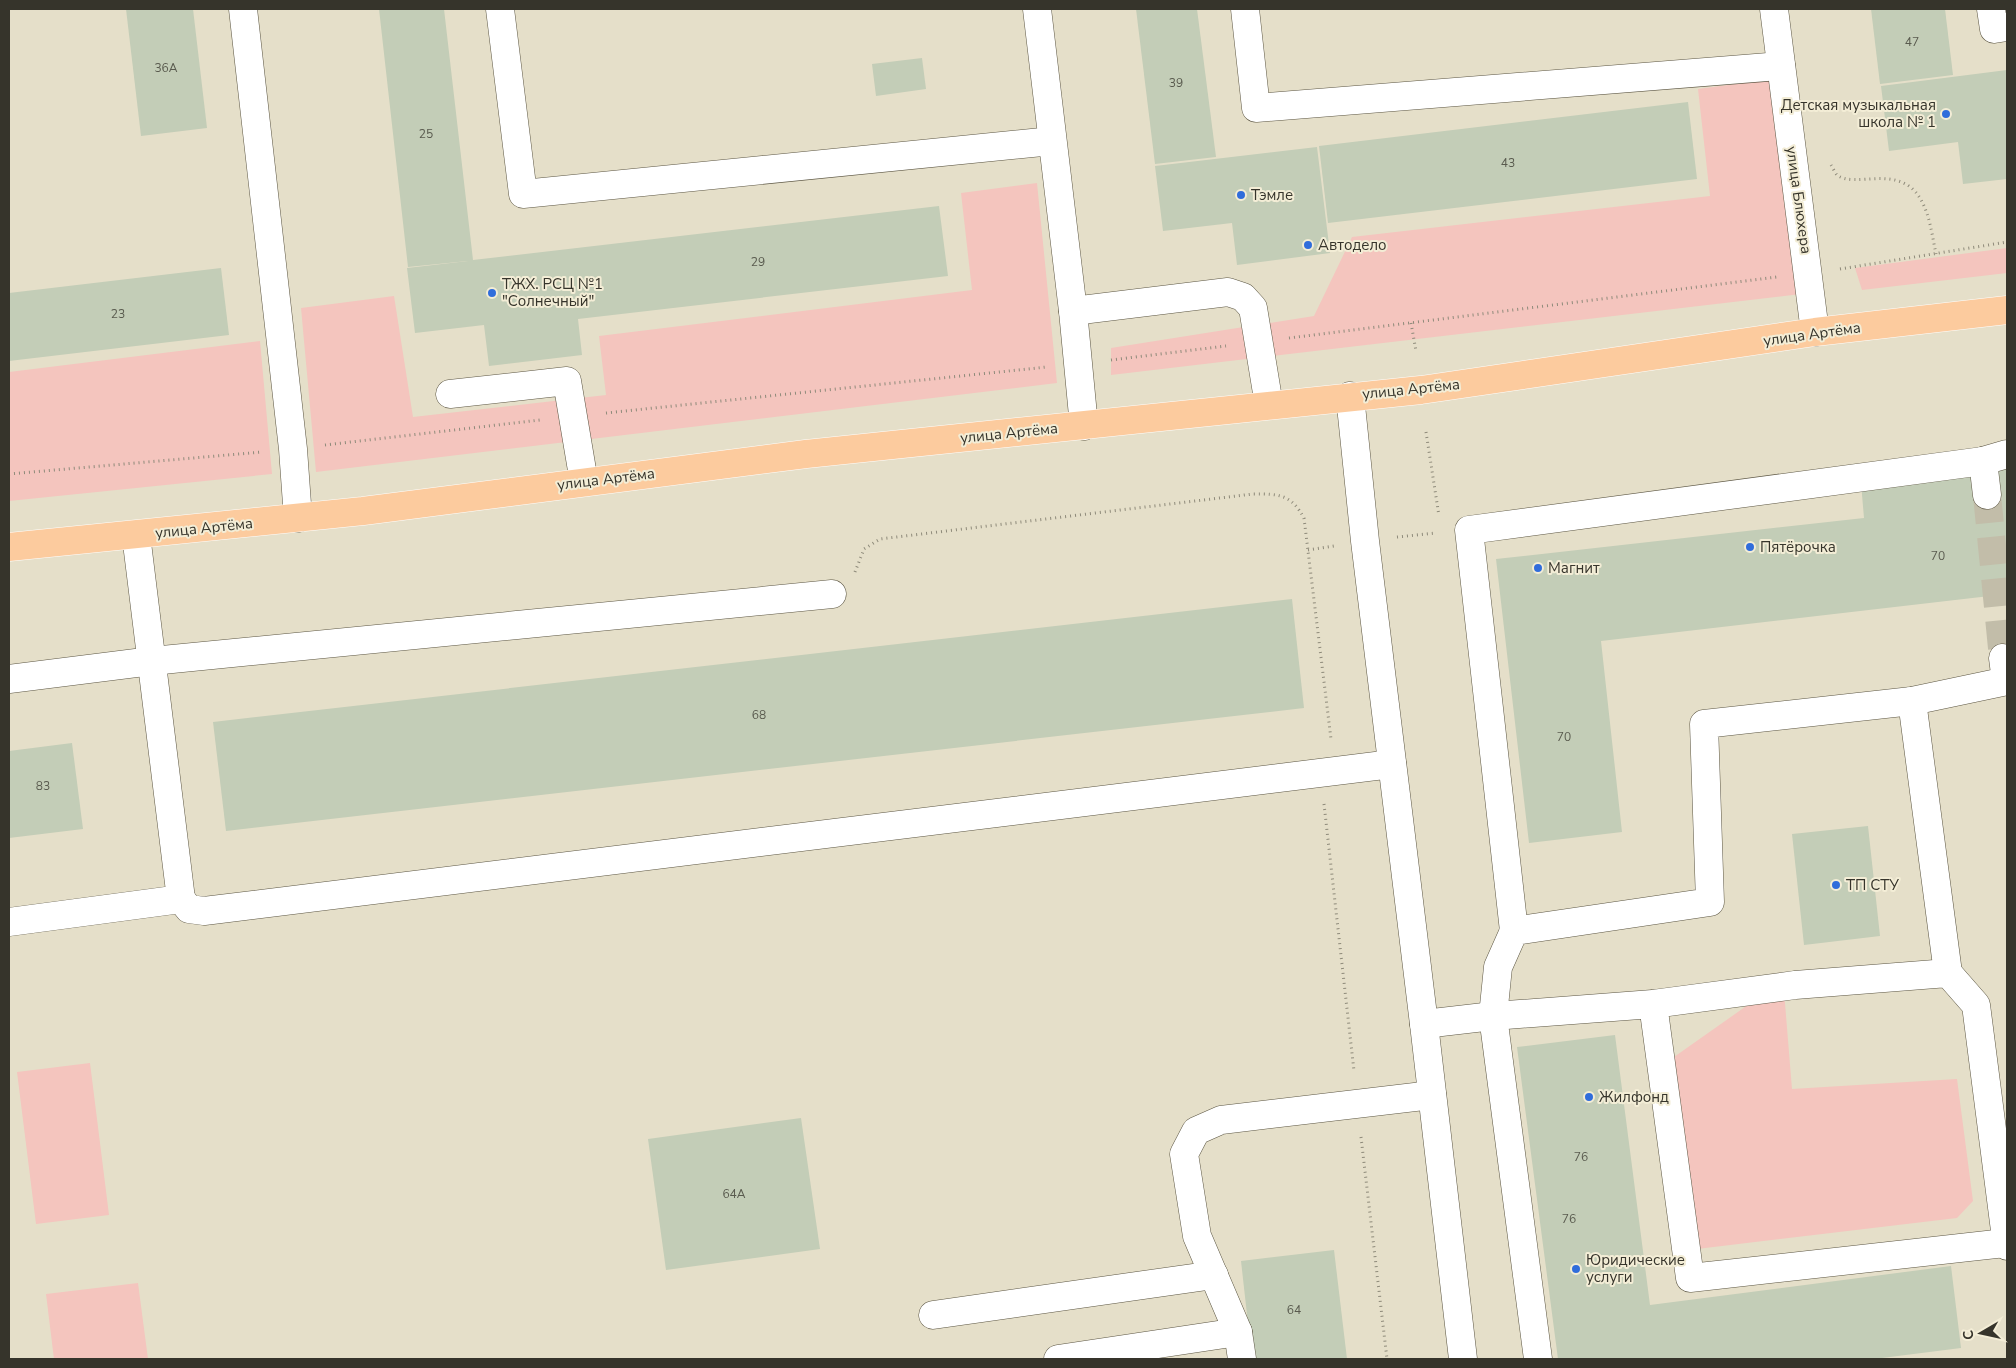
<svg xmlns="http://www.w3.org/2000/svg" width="2016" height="1368" font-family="'Nunito Sans',sans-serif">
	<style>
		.green { fill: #f4c5be }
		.building { fill: #c3cdb7 }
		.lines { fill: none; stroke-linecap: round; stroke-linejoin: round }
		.minor-tunnel { stroke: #c2bda9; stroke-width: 28; stroke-dasharray: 28 14; stroke-linecap: butt }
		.minor-casing { stroke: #5c5643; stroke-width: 29 }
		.major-casing { stroke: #fff; stroke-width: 29 }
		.path { stroke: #8e8a7a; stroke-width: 3; stroke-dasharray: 1 4; stroke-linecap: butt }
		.minor { stroke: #fff; stroke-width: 28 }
		.major { stroke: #fccb9e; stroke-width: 28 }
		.poi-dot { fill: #306ddb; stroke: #f3edd6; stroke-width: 2 }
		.labels { text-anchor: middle; stroke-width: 4; stroke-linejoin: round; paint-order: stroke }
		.number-label { font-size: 12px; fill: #595a4e }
		.poi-label { font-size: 15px; fill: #36342b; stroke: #f3edd6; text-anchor: start }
		.street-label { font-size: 15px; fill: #36342b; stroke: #f3edd6 }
	</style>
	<rect width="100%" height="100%" fill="#e5dfc9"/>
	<g class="green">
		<polygon points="1773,79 1801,294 1111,375 1111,348 1314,316 1352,237 1710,196 1698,89"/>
		<polygon points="1037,183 1057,383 316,472 301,308 394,296 413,417 606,395 599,336 972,290 961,193"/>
		<polygon points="2007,248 2007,273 1862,290 1855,268"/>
		<polygon points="260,341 272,474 9,501 9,372"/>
		<polygon points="1784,991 1792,1089 1957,1079 1973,1201 1957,1218 1697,1249 1674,1057 1762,995"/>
		<polygon points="90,1063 109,1215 36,1224 17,1072"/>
		<polygon points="138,1283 148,1359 54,1359 46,1294"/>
	</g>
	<g class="building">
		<polygon points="126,9 193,9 207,128 141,136"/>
		<polygon points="379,9 444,9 473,260 939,206 948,276 578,319 582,355 489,366 484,325 415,333 407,268 468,261 408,267"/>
		<polygon points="1136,9 1197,9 1216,157 1155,164"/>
		<polygon points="1871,9 1945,9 1953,75 1880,84"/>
		<polygon points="922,58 926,89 876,96 872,64"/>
		<polygon points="2007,70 2007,179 1963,184 1958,142 1889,151 1881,86"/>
		<polygon points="1688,102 1697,179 1328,223 1319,146"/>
		<polygon points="1317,147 1330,253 1237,265 1232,223 1163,231 1155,166"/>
		<polygon points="221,268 229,335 9,361 9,293"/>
		<polygon points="2007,466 2007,594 1601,641 1622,832 1529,843 1496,559 1864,518 1861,483"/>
		<polygon points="1292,599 1304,708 226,831 213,722"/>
		<polygon points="72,743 83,829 9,838 9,751"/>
		<polygon points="1868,826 1880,936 1804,945 1792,834"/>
		<polygon points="1615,1035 1650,1305 1951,1266 1961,1348 1874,1359 1558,1359 1517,1047"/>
		<polygon points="801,1118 820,1249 666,1270 648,1139"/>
		<polygon points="1334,1250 1347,1359 1252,1359 1241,1261"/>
	</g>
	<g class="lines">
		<polyline class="minor-tunnel" points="1987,495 2003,658"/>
		<defs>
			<g id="minor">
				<polyline points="243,9 293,449 298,518"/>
				<polyline points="500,9 523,194 1052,141"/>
				<polyline points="1037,9 1073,311 1084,426"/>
				<polyline points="1245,9 1256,108 1781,66"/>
				<polyline points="1774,9 1815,332"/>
				<polyline points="1991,9 1994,29 2007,27"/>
				<polyline points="1073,311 1228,292 1243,297 1253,308 1269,405"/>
				<polyline points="450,394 567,381 584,482"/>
				<polyline points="1350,396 1365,541 1424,1024 1463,1359"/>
				<polyline points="1983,461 1987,495"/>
				<polyline points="2003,658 2006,681"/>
				<polyline points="9,679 152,661 832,594"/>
				<polyline points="1912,701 1948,973"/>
				<polyline points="181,899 189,909 204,911 1392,764"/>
				<polyline points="9,922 181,899 136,535"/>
				<polyline points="1514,931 1469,530 1983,461 2007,454"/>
				<polyline points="1653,1004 1690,1278 2005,1243"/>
				<polyline points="1424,1024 1493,1016 1653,1004 1795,985 1948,973 1976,1005 2007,1246"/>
				<polyline points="933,1315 1214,1275"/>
				<polyline points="1058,1359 1238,1332"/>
				<polyline points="1242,1359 1238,1332 1197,1236 1184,1154 1196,1131 1221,1120 1432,1095"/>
				<polyline points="1538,1359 1493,1016 1498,967 1514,931 1710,902 1704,724 1912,701 2007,681"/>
			</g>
			<polyline id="major" points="9,547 363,511 806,454 1421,390 1815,332 2007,310"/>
		</defs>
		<use href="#minor" class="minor-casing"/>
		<use href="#major" class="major-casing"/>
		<g class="path">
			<path d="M1831,165C1833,168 1835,173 1837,175C1855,189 1898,163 1920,198C1930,215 1932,235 1936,254"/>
			<polyline points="1840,269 2007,242"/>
			<polyline points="1411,323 1416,351"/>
			<polyline points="1289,338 1777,277"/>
			<polyline points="1111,360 1226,346"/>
			<polyline points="606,413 1047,367"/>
			<polyline points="1426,432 1439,516"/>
			<polyline points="325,445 540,420"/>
			<polyline points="9,474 262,452"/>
			<polyline points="1397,537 1436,533"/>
			<polyline points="1308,550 1334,546"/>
			<path d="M855,572L864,549L880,539L1253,494C1279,494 1291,494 1304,518L1331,739"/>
			<polyline points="1324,804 1354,1071"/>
			<polyline points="1361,1137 1387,1359"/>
		</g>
		<use href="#minor" class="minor"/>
		<use href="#major" class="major"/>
	</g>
	<g class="poi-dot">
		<circle cx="1946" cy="114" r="5"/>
		<circle cx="1241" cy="195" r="5"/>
		<circle cx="1308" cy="245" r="5"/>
		<circle cx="492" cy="293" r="5"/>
		<circle cx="1750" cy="547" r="5"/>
		<circle cx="1538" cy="568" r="5"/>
		<circle cx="1836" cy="885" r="5"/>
		<circle cx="1589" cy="1097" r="5"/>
		<circle cx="1576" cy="1269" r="5"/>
	</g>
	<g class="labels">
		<g class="number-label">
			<text x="1912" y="46">47</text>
			<text x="166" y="72">36А</text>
			<text x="1176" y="87">39</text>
			<text x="426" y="138">25</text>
			<text x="1508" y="167">43</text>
			<text x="758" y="266">29</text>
			<text x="118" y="318">23</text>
			<text x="1938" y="560">70</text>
			<text x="759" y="719">68</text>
			<text x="1564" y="741">70</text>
			<text x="43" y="790">83</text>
			<text x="1581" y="1161">76</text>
			<text x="734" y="1198">64А</text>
			<text x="1569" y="1223">76</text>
			<text x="1294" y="1314">64</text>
		</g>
		<g class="poi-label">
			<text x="1936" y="110" text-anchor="end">Детская музыкальная<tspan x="1936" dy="17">школа № 1</tspan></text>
			<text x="1251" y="200">Тэмле</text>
			<text x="1318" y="250">Автодело</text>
			<text x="502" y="289">ТЖХ. РСЦ №1<tspan x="502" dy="17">"Солнечный"</tspan></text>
			<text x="1760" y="552">Пятёрочка</text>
			<text x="1548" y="573">Магнит</text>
			<text x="1846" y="890">ТП СТУ</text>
			<text x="1599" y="1102">Жилфонд</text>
			<text x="1586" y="1265">Юридические<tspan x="1586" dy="17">услуги</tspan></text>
		</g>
		<g class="street-label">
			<text transform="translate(1799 200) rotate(82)" y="5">улица Блюхера</text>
			<text transform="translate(1812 334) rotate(-8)" y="5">улица Артёма</text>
			<text transform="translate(1411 389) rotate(-6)" y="5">улица Артёма</text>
			<text transform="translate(1009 433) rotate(-6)" y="5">улица Артёма</text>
			<text transform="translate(606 479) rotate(-7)" y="5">улица Артёма</text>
			<text transform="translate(204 528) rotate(-6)" y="5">улица Артёма</text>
		</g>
	</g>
	<rect width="2016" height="1368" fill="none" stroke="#36342b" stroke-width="20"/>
	<g transform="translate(1981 1333) rotate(261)" stroke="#f3edd6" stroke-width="4" paint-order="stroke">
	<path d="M0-4L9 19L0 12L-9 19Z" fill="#36342b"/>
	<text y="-8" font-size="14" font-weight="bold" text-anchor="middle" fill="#36342b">С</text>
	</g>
</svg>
